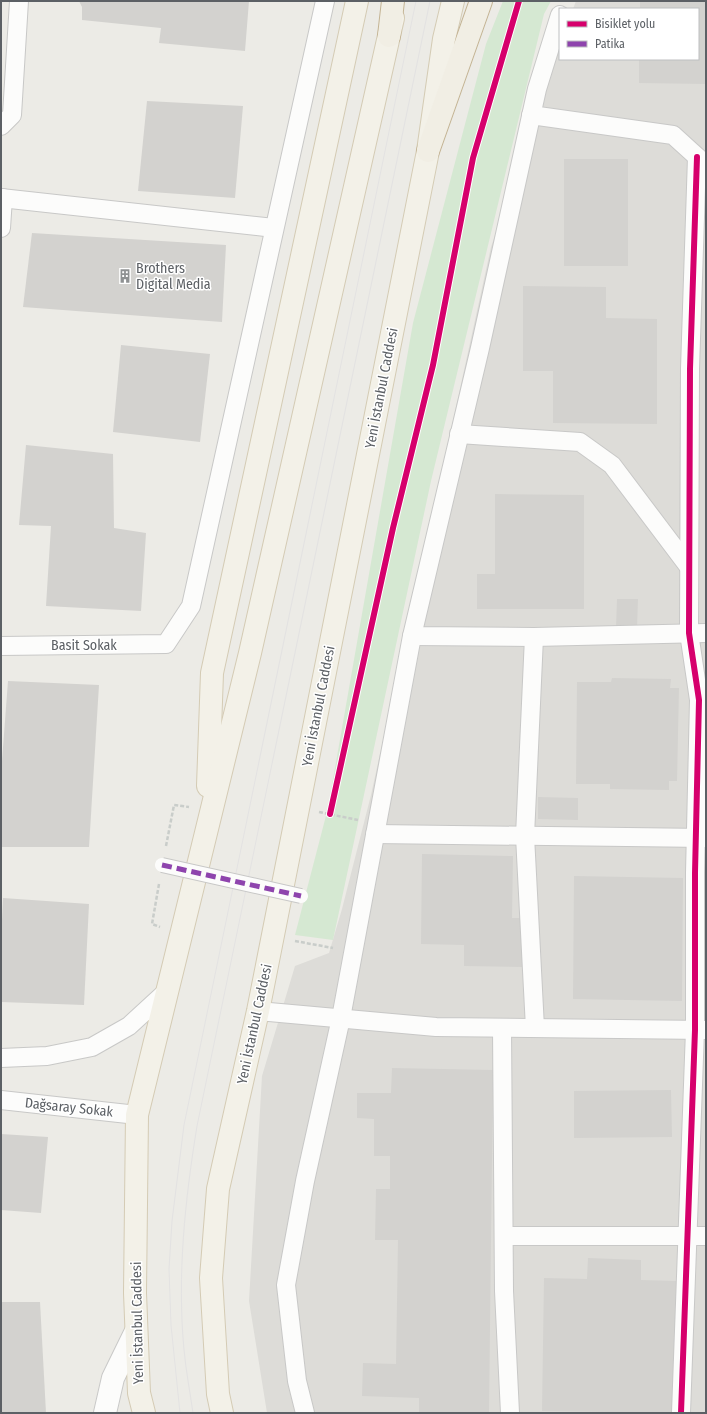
<svg xmlns="http://www.w3.org/2000/svg" width="707" height="1414" font-family="'Fira Sans Condensed',sans-serif">
	<style>
		.industrial { fill: #dddcd8 }
		.green { fill: #d5e8d2 }
		.building { fill: #d3d2cf }
		.lines { fill: none; stroke-linecap: round; stroke-linejoin: round }
		.minor-casing { stroke: #c8c8c7; stroke-width: 20 }
		.secondary-casing { stroke: #c9c9c8; stroke-width: 24 }
		.primary-casing { stroke: #d4cbb4; stroke-width: 24 }
		.trunk-casing { stroke: #c4b494; stroke-width: 24 }
		.path { stroke: #c9cdca; stroke-width: 2.5; stroke-dasharray: 4 2; stroke-linecap: butt }
		.minor { stroke: #fcfcfb; stroke-width: 18 }
		.secondary { stroke: #fcfcfb; stroke-width: 22 }
		.primary { stroke: #f3f1e8; stroke-width: 22 }
		.trunk { stroke: #f1eee4; stroke-width: 22 }
		.tram { stroke: #e3e2e2; stroke-width: 1 }
		.pedestrian-bridge-casing { stroke: #c8c8c7; stroke-width: 16; stroke-linecap: butt }
		.pedestrian-bridge { stroke: #fcfcfb; stroke-width: 14 }
		.quiet { stroke: #8e44ad; stroke-width: 5; stroke-dasharray: 10 5; stroke-linecap: butt }
		.cycleway-casing { stroke: #fff; stroke-width: 8 }
		.cycleway { stroke: #d6006c; stroke-width: 6 }
		.labels { text-anchor: middle; stroke-width: 3; stroke-linejoin: round; paint-order: stroke }
		.poi-label { font-size: 14px; fill: #5c6065; stroke: #fff; text-anchor: start }
		.street-label { font-size: 14px; fill: #5c6065; stroke: #fff }
	</style>
	<rect width="100%" height="100%" fill="#ecebe6"/>
	<polygon class="industrial" points="576,1 706,1 706,1413 267,1413 249,1301 262,1076 295,966 329,953 342,909 371,795 491,247 560,48 560,59 698,59 698,9 573,9"/>
	<polygon class="green" points="503,1 551,1 544,14 431,481 333,940 295,935 328,808 413,323 486,44"/>
	<g class="building">
		<polygon points="79,1 249,1 245,51 159,43 161,28 82,20 82,7"/>
		<polygon points="640,1 706,1 706,84 639,83 639,59 698,59 698,9 640,9"/>
		<polygon points="147,101 243,106 235,198 138,191"/>
		<rect x="564" y="159" width="64" height="107"/>
		<polygon points="32,233 226,245 222,322 23,307"/>
		<polygon points="523,286 606,287 606,318 657,319 657,424 553,423 553,371 523,371"/>
		<polygon points="121,345 210,354 200,442 113,432"/>
		<polygon points="26,445 113,454 114,528 146,533 141,611 46,606 51,526 19,525"/>
		<polygon points="495,494 584,495 584,609 477,609 477,574 495,574"/>
		<polygon points="617,599 638,599 637,628 616,628"/>
		<polygon points="612,678 671,679 670,688 679,688 677,781 669,781 669,790 610,789 610,784 576,784 577,682 611,682"/>
		<polygon points="8,681 99,685 89,847 1,847 1,774"/>
		<polygon points="538,797 578,798 578,820 538,819"/>
		<polygon points="422,854 513,856 512,918 524,918 523,967 464,966 464,945 421,944"/>
		<polygon points="574,876 683,878 682,1001 573,999"/>
		<polygon points="3,898 89,904 84,1005 1,1002 1,941"/>
		<polygon points="392,1068 493,1070 489,1413 419,1413 419,1398 362,1396 363,1363 396,1364 398,1240 375,1240 376,1189 390,1189 390,1156 374,1156 374,1119 357,1118 357,1093 391,1093"/>
		<polygon points="671,1090 672,1137 574,1138 574,1091"/>
		<polygon points="1,1134 48,1137 41,1213 1,1210"/>
		<polygon points="588,1258 641,1260 641,1280 676,1281 674,1413 542,1411 544,1278 587,1279"/>
		<polygon points="1,1302 40,1302 46,1413 1,1413"/>
	</g>
	<g class="lines">
		<defs>
			<g id="minor">
				<polyline points="560,15 537,89 480,348 412,636 534,637 706,633"/>
				<polyline points="531,115 673,135 705,164"/>
				<polyline points="1,126 12,115 19,1"/>
				<polyline points="1,198 274,228"/>
				<polyline points="1,228 3,198"/>
				<polyline points="459,434 580,442 612,465 689,567"/>
				<polyline points="534,637 525,836 535,1028"/>
				<polyline points="1,646 166,644 191,606 325,1"/>
				<polyline points="375,834 706,838"/>
				<polyline points="258,1011 436,1027 706,1030"/>
				<polyline points="502,1028 504,1291 510,1413"/>
				<polyline points="1,1058 47,1056 92,1047 129,1026 167,991"/>
				<polyline points="1,1100 137,1115"/>
				<polyline points="504,1236 706,1236"/>
				<polyline points="305,1413 297,1381 286,1285 305,1181 341,1018 412,636"/>
				<polyline points="681,1413 695,1030 695,873 699,700 689,633 690,369 697,157"/>
			</g>
			<polyline id="secondary" points="105,1413 113,1378 136,1331"/>
			<g id="primary">
				<polyline points="208,786 212,673 357,1"/>
				<polyline points="144,1413 139,1393 135,1293 137,1115 250,653 393,18"/>
				<polyline points="222,1413 218,1394 211,1278 218,1189 258,1011 428,151 444,39 453,1"/>
			</g>
			<g id="trunk">
				<polyline points="389,36 393,1"/>
				<polyline points="428,151 481,1"/>
			</g>
		</defs>
		<use href="#minor" class="minor-casing"/>
		<use href="#secondary" class="secondary-casing"/>
		<use href="#primary" class="primary-casing"/>
		<use href="#trunk" class="trunk-casing"/>
		<g class="path">
			<polyline points="319,812 358,820"/>
			<polyline points="166,846 174,805 189,807"/>
			<polyline points="159,884 152,924 160,927"/>
			<polyline points="295,941 333,948"/>
		</g>
		<use href="#minor" class="minor"/>
		<use href="#secondary" class="secondary"/>
		<use href="#primary" class="primary"/>
		<use href="#trunk" class="trunk"/>
		<g class="tram">
			<polyline points="180,1413 171,1325 169,1269 172,1221 184,1125 416,1"/>
			<path d="M193,1413C190,1392 186,1371 184,1350C177,1275 185,1200 197,1126L430,1"/>
		</g>
		<defs>
			<polyline id="pedestrian-bridge" points="162,865 301,896"/>
		</defs>
		<use href="#pedestrian-bridge" class="pedestrian-bridge-casing"/>
		<use href="#pedestrian-bridge" class="pedestrian-bridge"/>
		<polyline class="quiet" points="162,865 301,896"/>
		<defs>
			<g id="cycleway">
				<polyline points="330,814 393,528 433,365 473,158 519,1"/>
				<polyline points="681,1413 695,1030 695,873 699,700 689,633 690,369 697,157"/>
			</g>
		</defs>
		<use href="#cycleway" class="cycleway-casing"/>
		<use href="#cycleway" class="cycleway"/>
	</g>
	<defs>
		<symbol id="building-bare" viewBox="-9 -9 18 18"><path d="M-4-6H4V6H1V3H-1V6H-4ZM-2.5-4.3h1.7v1.8h-1.7ZM.8-4.3h1.7v1.8H.8ZM-2.5-1h1.7V.8h-1.7ZM.8-1h1.7V.8H.8Z" fill="#8e9192" stroke="#fff" stroke-width="2.5" paint-order="stroke"/></symbol>
	</defs>
	<g fill-rule="evenodd">
		<use href="#building-bare" x="115" y="266" width="20" height="20"/>
	</g>
	<g class="labels">
		<g class="poi-label">
			<text x="136" y="273">Brothers<tspan x="136" dy="16">Digital Media</tspan></text>
		</g>
		<g class="street-label">
			<text transform="translate(381 388) rotate(-79)" y="5">Yeni İstanbul Caddesi</text>
			<text x="84" y="650">Basit Sokak</text>
			<text transform="translate(318 706) rotate(-79)" y="5">Yeni İstanbul Caddesi</text>
			<text transform="translate(254 1024) rotate(-78)" y="5">Yeni İstanbul Caddesi</text>
			<text transform="translate(69 1107) rotate(6)" y="5">Dağsaray Sokak</text>
			<text transform="translate(137 1323) rotate(-91)" y="5">Yeni İstanbul Caddesi</text>
		</g>
	</g>
	<rect width="707" height="1414" fill="none" stroke="#5c6065" stroke-width="4"/>
	<rect x="559" y="8" width="140" height="52" fill="#ffffff" stroke="#bebfc1"/>
	<rect x="567" y="21" width="20" height="6" fill="#d6006c" stroke="#bebfc1"/>
	<text x="595" y="28" font-size="12" fill="#5c6065">Bisiklet yolu</text>
	<rect x="567" y="41" width="20" height="6" fill="#8e44ad" stroke="#bebfc1"/>
	<text x="595" y="48" font-size="12" fill="#5c6065">Patika</text>
</svg>
